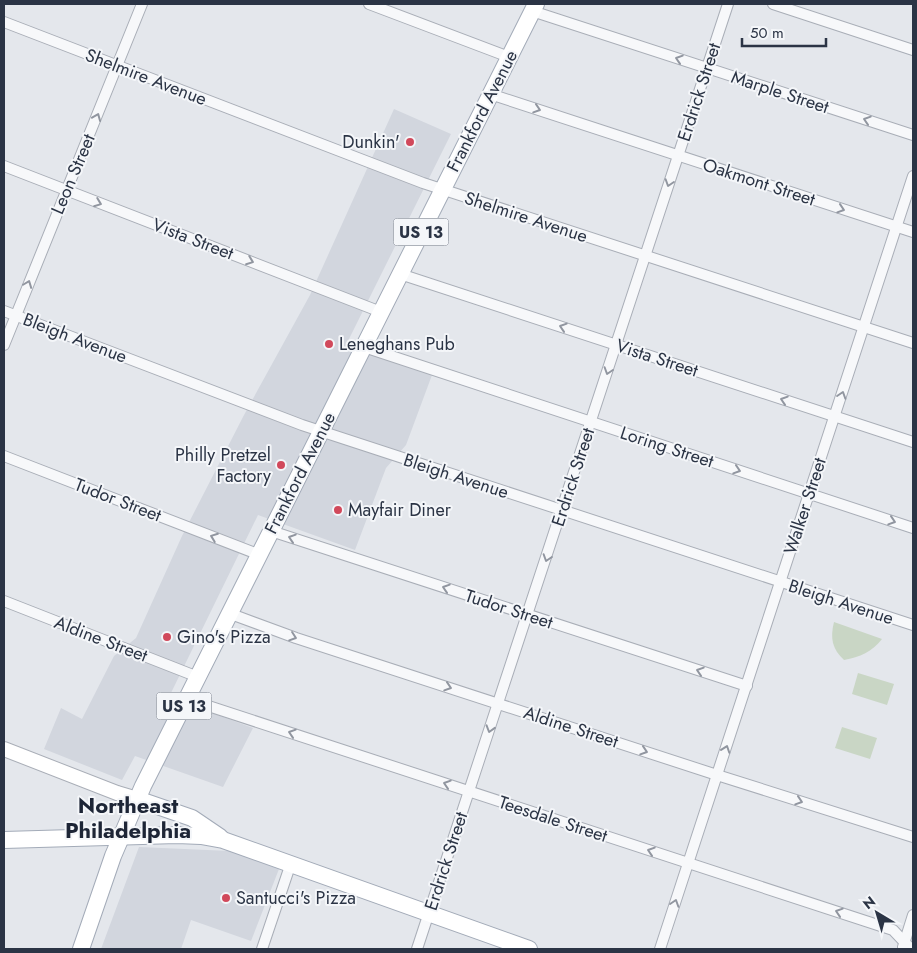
<svg xmlns="http://www.w3.org/2000/svg" width="917" height="953" font-family="Jost,sans-serif">
	<style>
		.built { fill: #d2d6de }
		.green { fill: #c9d6c5 }
		.lines { fill: none; stroke-linecap: round; stroke-linejoin: round }
		.street-casing { stroke: #a9aeb7; stroke-width: 12 }
		.secondary-casing { stroke: #a9aeb7; stroke-width: 16 }
		.primary-casing { stroke: #a3abb8; stroke-width: 18 }
		.street { stroke: #f7f8fa; stroke-width: 10 }
		.secondary { stroke: #fff; stroke-width: 14 }
		.primary { stroke: #fff; stroke-width: 16 }
		.oneway { stroke: #9196a0 }
		.poi-dot { fill: #d1495b; stroke: #f4f6f9; stroke-width: 2 }
		.labels { text-anchor: middle; stroke-width: 4; stroke-linejoin: round; paint-order: stroke }
		.shield { fill: #f4f6f9; stroke: #676e7b; stroke-width: 1 }
		.shield-label { font-size: 16px; font-weight: bold; fill: #2b3445 }
		.street-label { font-size: 18px; fill: #2b3445; stroke: #f4f6f9 }
		.poi-label { font-size: 18px; fill: #2b3445; stroke: #f4f6f9; text-anchor: start }
		.district-label { font-size: 22px; font-weight: bold; fill: #1d2536; stroke: #f4f6f9 }
	</style>
	<rect width="100%" height="100%" fill="#e4e7ec"/>
	<g class="built">
		<polygon points="394,109 451,134 346,345 432,375 406,445 386,468 355,550 258,515 169,697 253,728 223,787 135,756 122,780 44,749 61,708 82,719 114,656 136,638 182,536 244,415 310,295"/>
		<polygon points="139,847 230,851 279,869 251,941 191,920 181,949 101,949"/>
	</g>
	<g class="green">
		<path d="M834,622L882,639C872,652 860,657 844,660C832,649 830,638 834,622Z"/>
		<polygon points="858,673 894,684 887,705 852,694"/>
		<polygon points="842,727 877,738 870,759 835,748"/>
	</g>
	<g class="lines">
		<defs>
			<g id="street">
				<polyline points="369,4 509,57"/>
				<polyline points="773,4 913,50"/>
				<polyline points="532,11 913,135"/>
				<polyline points="4,22 423,183 913,343"/>
				<polyline points="490,94 913,232"/>
				<polyline points="4,166 381,312"/>
				<polyline points="400,274 913,442"/>
				<polyline points="4,311 302,425 913,625"/>
				<polyline points="4,345 142,4"/>
				<polyline points="364,347 913,528"/>
				<polyline points="4,456 260,555"/>
				<polyline points="271,531 747,686"/>
				<polyline points="4,601 198,677"/>
				<polyline points="231,614 296,638 717,775 913,837"/>
				<polyline points="187,699 893,930 911,949"/>
				<polyline points="903,947 913,915"/>
				<polyline points="262,949 291,863"/>
				<polyline points="417,949 728,4"/>
				<polyline points="660,949 913,176"/>
			</g>
			<polyline id="secondary" points="4,749 117,793 137,799"/>
			<g id="primary">
				<polyline points="137,799 192,818 220,837"/>
				<polyline points="4,840 177,835 201,836 223,840 529,949"/>
				<polyline points="81,949 113,856 143,786 536,4"/>
			</g>
		</defs>
		<use href="#street" class="street-casing"/>
		<use href="#secondary" class="secondary-casing"/>
		<use href="#primary" class="primary-casing"/>
		<use href="#street" class="street"/>
		<use href="#secondary" class="secondary"/>
		<use href="#primary" class="primary"/>
	</g>
	<defs><path id="oneway-chevron" d="M-2-3.5L2.5 0L-2 3.5" fill="none" stroke-width="1.6" stroke-linecap="round" stroke-linejoin="round" transform="scale(1.25)"/></defs>
	<g class="oneway">
		<use href="#oneway-chevron" transform="translate(679 59) rotate(-162)"/>
		<use href="#oneway-chevron" transform="translate(537 109) rotate(18)"/>
		<use href="#oneway-chevron" transform="translate(97 117) rotate(-68)"/>
		<use href="#oneway-chevron" transform="translate(867 120) rotate(-162)"/>
		<use href="#oneway-chevron" transform="translate(669 183) rotate(108)"/>
		<use href="#oneway-chevron" transform="translate(98 203) rotate(21)"/>
		<use href="#oneway-chevron" transform="translate(841 209) rotate(18)"/>
		<use href="#oneway-chevron" transform="translate(250 261) rotate(21)"/>
		<use href="#oneway-chevron" transform="translate(28 284) rotate(-69)"/>
		<use href="#oneway-chevron" transform="translate(563 327) rotate(-162)"/>
		<use href="#oneway-chevron" transform="translate(608 371) rotate(108)"/>
		<use href="#oneway-chevron" transform="translate(842 395) rotate(-72)"/>
		<use href="#oneway-chevron" transform="translate(784 400) rotate(-162)"/>
		<use href="#oneway-chevron" transform="translate(737 470) rotate(18)"/>
		<use href="#oneway-chevron" transform="translate(892 521) rotate(18)"/>
		<use href="#oneway-chevron" transform="translate(214 537) rotate(-159)"/>
		<use href="#oneway-chevron" transform="translate(292 538) rotate(-162)"/>
		<use href="#oneway-chevron" transform="translate(547 558) rotate(108)"/>
		<use href="#oneway-chevron" transform="translate(446 588) rotate(-162)"/>
		<use href="#oneway-chevron" transform="translate(293 637) rotate(19)"/>
		<use href="#oneway-chevron" transform="translate(700 671) rotate(-162)"/>
		<use href="#oneway-chevron" transform="translate(448 687) rotate(18)"/>
		<use href="#oneway-chevron" transform="translate(490 729) rotate(107)"/>
		<use href="#oneway-chevron" transform="translate(292 733) rotate(-162)"/>
		<use href="#oneway-chevron" transform="translate(726 749) rotate(-71)"/>
		<use href="#oneway-chevron" transform="translate(644 751) rotate(18)"/>
		<use href="#oneway-chevron" transform="translate(447 784) rotate(-162)"/>
		<use href="#oneway-chevron" transform="translate(799 801) rotate(18)"/>
		<use href="#oneway-chevron" transform="translate(651 851) rotate(-162)"/>
		<use href="#oneway-chevron" transform="translate(675 903) rotate(-72)"/>
		<use href="#oneway-chevron" transform="translate(839 912) rotate(-162)"/>
	</g>
	<g class="poi-dot">
		<circle cx="410" cy="142" r="5"/>
		<circle cx="329" cy="344" r="5"/>
		<circle cx="281" cy="465" r="5"/>
		<circle cx="338" cy="510" r="5"/>
		<circle cx="167" cy="637" r="5"/>
		<circle cx="226" cy="898" r="5"/>
	</g>
	<g class="labels">
		<g class="shield">
			<rect x="393.5" y="218.5" width="55" height="27" rx="4"/>
			<rect x="156.5" y="692.5" width="55" height="27" rx="4"/>
		</g>
		<g class="shield-label">
			<text x="421" y="238">US 13</text>
			<text x="184" y="712">US 13</text>
		</g>
		<g class="street-label">
			<text transform="translate(146 77) rotate(21)" y="6">Shelmire Avenue</text>
			<text transform="translate(699 92) rotate(-72)" y="6">Erdrick Street</text>
			<text transform="translate(780 92) rotate(18)" y="6">Marple Street</text>
			<text transform="translate(482 111) rotate(-63)" y="6">Frankford Avenue</text>
			<text transform="translate(73 174) rotate(-67)" y="6">Leon Street</text>
			<text transform="translate(759 182) rotate(18)" y="6">Oakmont Street</text>
			<text transform="translate(526 217) rotate(18)" y="6">Shelmire Avenue</text>
			<text transform="translate(193 239) rotate(21)" y="6">Vista Street</text>
			<text transform="translate(75 338) rotate(21)" y="6">Bleigh Avenue</text>
			<text transform="translate(657 358) rotate(18)" y="6">Vista Street</text>
			<text transform="translate(667 447) rotate(18)" y="6">Loring Street</text>
			<text transform="translate(300 473) rotate(-63)" y="6">Frankford Avenue</text>
			<text transform="translate(456 476) rotate(18)" y="6">Bleigh Avenue</text>
			<text transform="translate(573 477) rotate(-72)" y="6">Erdrick Street</text>
			<text transform="translate(118 500) rotate(21)" y="6">Tudor Street</text>
			<text transform="translate(805 506) rotate(-72)" y="6">Walker Street</text>
			<text transform="translate(841 602) rotate(18)" y="6">Bleigh Avenue</text>
			<text transform="translate(509 609) rotate(18)" y="6">Tudor Street</text>
			<text transform="translate(101 639) rotate(21)" y="6">Aldine Street</text>
			<text transform="translate(571 727) rotate(18)" y="6">Aldine Street</text>
			<text transform="translate(553 819) rotate(18)" y="6">Teesdale Street</text>
			<text transform="translate(446 861) rotate(-72)" y="6">Erdrick Street</text>
		</g>
		<g class="poi-label">
			<text x="400" y="148" text-anchor="end">Dunkin'</text>
			<text x="339" y="350">Leneghans Pub</text>
			<text x="271" y="461" text-anchor="end">Philly Pretzel<tspan x="271" dy="21">Factory</tspan></text>
			<text x="348" y="516">Mayfair Diner</text>
			<text x="177" y="643">Gino's Pizza</text>
			<text x="236" y="904">Santucci's Pizza</text>
		</g>
		<g class="district-label">
			<text x="128" y="813">Northeast<tspan x="128" dy="25">Philadelphia</tspan></text>
		</g>
	</g>
	<rect width="917" height="953" fill="none" stroke="#2b3445" stroke-width="10"/>
	<g transform="translate(877 913) rotate(322)" stroke="#f4f6f9" stroke-width="4" paint-order="stroke">
	<path d="M0-4L9 19L0 12L-9 19Z" fill="#2b3445"/>
	<text y="-8" font-size="14" font-weight="bold" text-anchor="middle" fill="#2b3445">N</text>
	</g>
	<path d="M742 38v8h84v-8" fill="none" stroke="#2b3445" stroke-width="2.5"/>
	<text x="750" y="38" font-size="15" fill="#2b3445" stroke="#f4f6f9" stroke-width="4" paint-order="stroke">50 m</text>
</svg>
